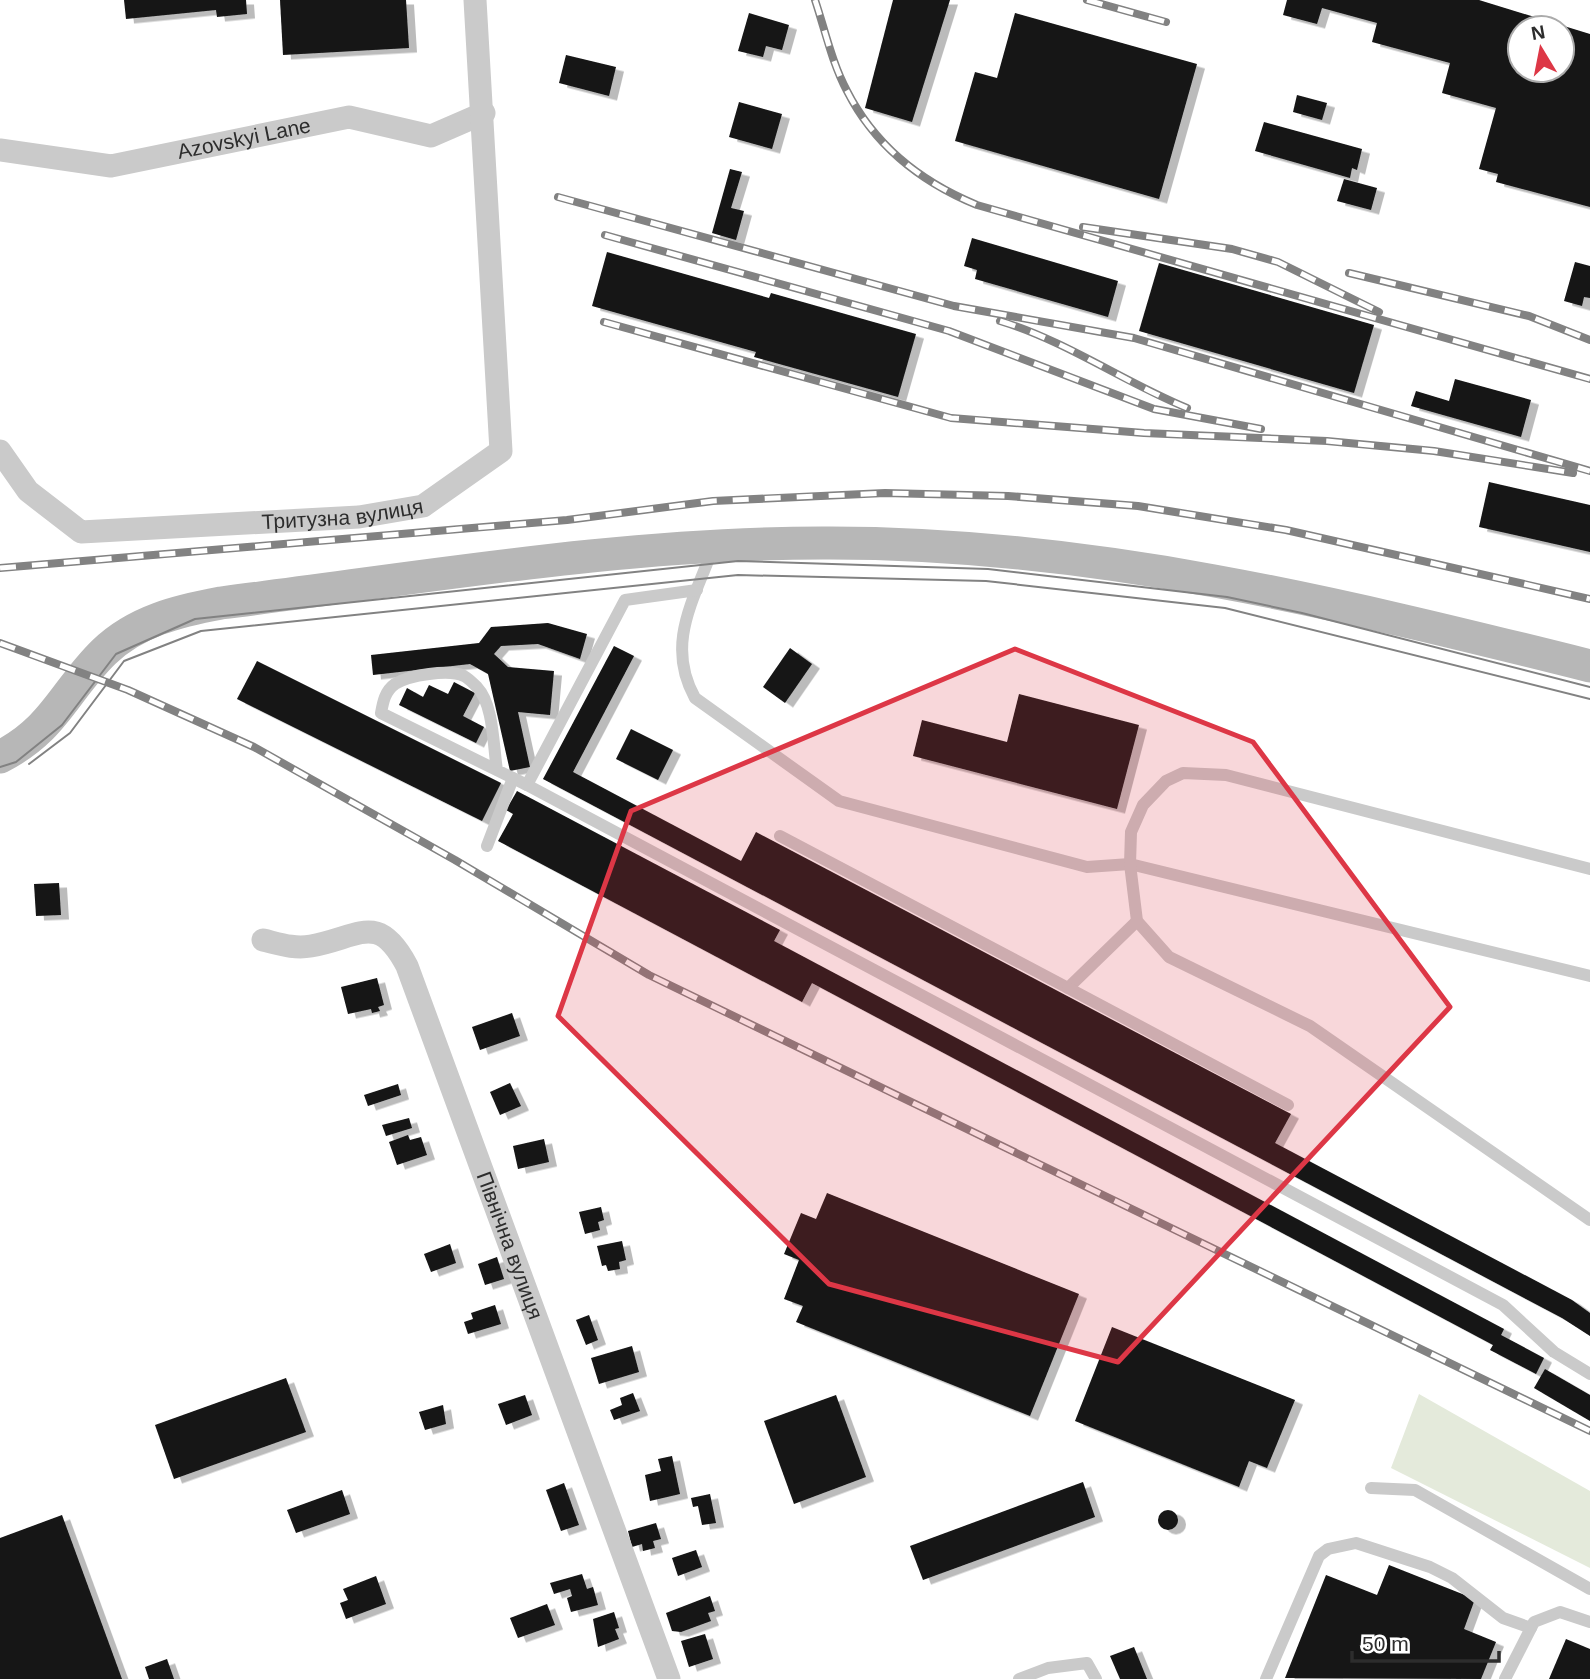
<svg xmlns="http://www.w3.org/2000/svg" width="1590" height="1679" font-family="Arial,sans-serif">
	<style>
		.green { fill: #e4eadb }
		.building { fill: #141414; fill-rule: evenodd; filter: url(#shadow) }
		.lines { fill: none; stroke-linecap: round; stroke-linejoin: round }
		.service { stroke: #cacaca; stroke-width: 12 }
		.minor { stroke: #cacaca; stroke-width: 23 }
		.secondary { stroke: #b7b7b7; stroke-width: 33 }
		.tram { stroke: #828282; stroke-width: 2 }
		.rail-casing { stroke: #828282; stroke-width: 8 }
		.rail { stroke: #fff; stroke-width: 5; stroke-dasharray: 16; stroke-linecap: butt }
		.marked { fill: #dd3746; fill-opacity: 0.2; stroke: #dd3746; stroke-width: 5; stroke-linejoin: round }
		.labels { text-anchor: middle; stroke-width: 7; stroke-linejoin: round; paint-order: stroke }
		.street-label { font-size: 21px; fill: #2d2d2d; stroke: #fff }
	</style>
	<defs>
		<filter id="shadow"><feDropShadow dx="8" dy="4.5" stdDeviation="0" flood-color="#0004"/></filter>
	</defs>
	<rect width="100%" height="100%" fill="#fff"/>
	<polygon class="green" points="1419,1394 1590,1491 1590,1568 1391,1468"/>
	<g class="building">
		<polygon points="124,0 246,0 247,14 217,17 216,10 126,19"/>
		<polygon points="280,0 406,0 409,48 283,55"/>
		<polygon points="893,0 950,0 912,122 865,108"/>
		<path d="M1287,0H1479L1590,34V207L1496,182L1498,174L1479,169L1496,108L1442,93L1450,63L1372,42L1377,23L1322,8L1317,24L1283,15ZM1520,28H1562V70H1520Z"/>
		<polygon points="749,13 789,25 782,50 766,46 763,57 738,51"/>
		<polygon points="1015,13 1197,64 1159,199 955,141 975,72 997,78"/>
		<polygon points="566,55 616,67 609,96 559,83"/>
		<polygon points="1297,95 1327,103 1322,120 1293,112"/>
		<polygon points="739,102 782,114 772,149 729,137"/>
		<polygon points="1264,122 1362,149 1357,170 1352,168 1350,178 1255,151"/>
		<polygon points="730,169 742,172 731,208 744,211 736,240 712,233"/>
		<polygon points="1344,179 1377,188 1371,210 1337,201"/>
		<polygon points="972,238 1118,281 1108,317 975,279 977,270 964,266"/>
		<polygon points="607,252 769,298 771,293 916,334 898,397 754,357 756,352 592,306"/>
		<polygon points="1575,262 1590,266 1590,298 1584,297 1582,306 1564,301"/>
		<polygon points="1159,263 1374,325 1354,393 1139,331"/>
		<polygon points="1455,379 1531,400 1521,437 1411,406 1416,391 1449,401"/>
		<polygon points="1489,482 1590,505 1590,552 1479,527"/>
		<polygon points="548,623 587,634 580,659 538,644 501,646 494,654 508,667 554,671 550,715 518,712 530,767 510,771 488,674 470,664 373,675 371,655 479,643 491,627"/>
		<polygon points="614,646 634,656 573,772 741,861 756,832 1291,1114 1275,1143 1572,1300 1590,1313 1590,1336 1562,1318 543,779"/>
		<polygon points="790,648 812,664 785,703 763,687"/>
		<polygon points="257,661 501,783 482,821 237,699"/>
		<polygon points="454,682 475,693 463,716 484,727 476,743 399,705 407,688 423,697 429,685 448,694"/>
		<polygon points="1019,694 1139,725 1117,809 913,756 922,720 1007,742"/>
		<polygon points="631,729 673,750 658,780 616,759"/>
		<polygon points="517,791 780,930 774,941 1504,1329 1501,1335 1544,1358 1536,1374 1490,1350 1493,1345 812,983 802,1002 498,841 513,814 506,810"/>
		<polygon points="59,883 61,915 36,916 34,884"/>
		<polygon points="377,978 384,1005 378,1007 380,1011 372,1013 371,1009 348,1014 341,987"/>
		<polygon points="512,1013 520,1036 480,1050 472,1027"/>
		<polygon points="510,1083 521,1106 500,1115 490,1092"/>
		<polygon points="398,1084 401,1095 368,1106 364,1095"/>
		<polygon points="409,1118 412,1128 386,1136 382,1125"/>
		<polygon points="408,1135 410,1140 421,1137 427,1155 397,1165 389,1142"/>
		<polygon points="544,1139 549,1162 518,1169 513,1146"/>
		<polygon points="827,1193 1079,1294 1030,1416 796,1322 803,1306 784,1299 799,1260 784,1254 801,1213 816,1219"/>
		<polygon points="601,1207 604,1220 598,1222 600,1230 585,1234 579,1212"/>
		<polygon points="622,1241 626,1260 619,1262 620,1269 608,1271 606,1265 602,1266 597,1246"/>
		<polygon points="450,1244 456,1263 431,1272 424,1254"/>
		<polygon points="497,1257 504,1279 485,1285 478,1264"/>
		<polygon points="495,1305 501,1324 468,1334 464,1322 473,1319 471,1313"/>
		<polygon points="589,1315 598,1340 586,1345 576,1320"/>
		<polygon points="1112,1327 1295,1400 1267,1468 1249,1461 1239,1487 1075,1421"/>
		<polygon points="632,1346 639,1372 599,1384 591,1358"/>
		<polygon points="1545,1369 1590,1395 1590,1421 1534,1388"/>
		<polygon points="286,1378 306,1432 174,1479 155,1425"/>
		<polygon points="633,1393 640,1411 614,1420 610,1410 622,1405 620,1398"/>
		<polygon points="525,1395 532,1415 506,1425 498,1404"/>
		<polygon points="836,1395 866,1477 794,1504 764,1421"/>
		<polygon points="443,1405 446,1424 425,1430 419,1412"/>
		<polygon points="672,1456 680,1494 650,1501 645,1475 661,1471 658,1459"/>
		<polygon points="1083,1482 1095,1517 923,1580 910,1546"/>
		<polygon points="564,1483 579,1525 561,1531 546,1490"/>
		<polygon points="342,1490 350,1514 296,1533 287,1510"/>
		<polygon points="710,1494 716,1523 702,1525 698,1506 693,1507 691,1498"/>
		<circle cx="1168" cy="1520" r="10"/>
		<polygon points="62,1515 122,1679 0,1679 0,1538"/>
		<polygon points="656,1523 661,1539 653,1541 655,1548 643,1551 642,1544 632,1547 628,1531"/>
		<polygon points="696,1550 702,1567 678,1576 672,1558"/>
		<polygon points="1389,1565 1475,1599 1464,1629 1496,1642 1481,1679 1285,1678 1326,1575 1377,1595"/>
		<polygon points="582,1574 587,1589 593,1587 598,1605 571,1612 567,1598 572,1596 570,1589 554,1594 550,1583"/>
		<polygon points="376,1576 386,1604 346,1619 340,1603 348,1600 343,1589"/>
		<polygon points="710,1596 715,1611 708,1613 711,1621 681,1632 672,1631 666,1613"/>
		<polygon points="547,1604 555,1625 518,1638 510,1618"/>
		<polygon points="614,1612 619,1628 615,1629 619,1639 598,1647 593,1619"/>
		<polygon points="705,1634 713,1659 689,1667 681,1641"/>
		<polygon points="1566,1639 1590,1649 1590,1679 1549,1679"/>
		<polygon points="1134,1647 1147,1679 1120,1679 1110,1656"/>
		<polygon points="167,1659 174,1679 149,1679 145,1667"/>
	</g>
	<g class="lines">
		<g class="service">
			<path d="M713,548C694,600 665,644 695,698L839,801L1087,867L1130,864L1590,976"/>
			<path d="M497,770C493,746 494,705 477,687C474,684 468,678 464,676C449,669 409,675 395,684C385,691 383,702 381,713L527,785L625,600L697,590"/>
			<polyline points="527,785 1503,1305 1554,1352 1590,1374"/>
			<polyline points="780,836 1068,988 1137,921"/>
			<polyline points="487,846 513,778"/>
			<polyline points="1590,869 1226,775 1183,773 1166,781 1143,805 1131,832 1130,864 1137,921 1169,957 1310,1026 1590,1220"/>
			<polyline points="1068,988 1288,1105"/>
			<polyline points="1371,1488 1415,1490 1590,1589"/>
			<polyline points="1019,1679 1048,1668 1087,1663 1096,1679"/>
			<polyline points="1266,1679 1319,1556 1328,1549 1356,1543 1430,1567 1452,1578 1503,1618 1531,1628"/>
			<polyline points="1505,1679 1534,1622 1560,1612 1590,1622"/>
		</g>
		<g class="minor">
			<path id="s1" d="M0,150L111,166L349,117L431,136L484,113"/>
			<path id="s2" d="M0,451L28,491L81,532L359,517L423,506L501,451L475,0"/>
			<path id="s3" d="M263,940C280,944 294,949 311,946C360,937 378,911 407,966L669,1679"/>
		</g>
		<path class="secondary" d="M0,757C55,729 64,691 104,652C136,621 178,611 221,603C421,578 628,542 830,543C1092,543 1338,603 1590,666"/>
		<g class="tram">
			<polyline points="29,764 70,733 124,661 201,631 738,575 986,581 1225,608 1590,699"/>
			<polyline points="0,767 16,762 62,725 116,654 195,619 738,561 988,569 1227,597 1302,613 1590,687"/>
		</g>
		<defs>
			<g id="rail">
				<path d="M815,0C825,30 832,63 847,91C875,146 921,182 977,205L1590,379"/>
				<polyline points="1087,0 1166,22"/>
				<polyline points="558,197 954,306 1134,338 1590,471"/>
				<polyline points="1083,227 1232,249 1278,262 1379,312"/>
				<polyline points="605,235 949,331 1154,409 1261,429"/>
				<polyline points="1349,273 1529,316 1590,340"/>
				<path d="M1000,321C1066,341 1124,382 1187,408"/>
				<polyline points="604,322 951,418 1144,433 1327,441 1434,451 1573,473"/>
				<polyline points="0,568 567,520 713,501 885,493 1008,496 1138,506 1286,530 1590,599"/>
				<polyline points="0,643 128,690 254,747 455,860 649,975 1590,1431"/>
			</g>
		</defs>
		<use href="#rail" class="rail-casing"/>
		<use href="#rail" class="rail"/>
	</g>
	<path class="marked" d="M1015,649L1253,742L1450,1007L1118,1362L829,1284L558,1016L631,811Z"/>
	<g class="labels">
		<g class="street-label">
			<text dy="7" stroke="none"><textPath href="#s1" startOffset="248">Azovskyi Lane</textPath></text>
			<text dy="7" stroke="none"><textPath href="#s2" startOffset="378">Тритузна вулиця</textPath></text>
			<text dy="7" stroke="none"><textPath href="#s3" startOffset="460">Північна вулиця</textPath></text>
		</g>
	</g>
	<g transform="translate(1541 49) rotate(350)"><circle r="33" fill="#ffffff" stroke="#ababab" stroke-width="2"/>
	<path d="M0-5L12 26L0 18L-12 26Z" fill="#dd3746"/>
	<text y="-10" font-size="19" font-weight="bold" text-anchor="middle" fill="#2d2d2d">N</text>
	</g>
	<path d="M1352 1651v10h147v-10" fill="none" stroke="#2d2d2d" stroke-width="3.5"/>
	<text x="1362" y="1651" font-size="21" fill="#2d2d2d" stroke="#ffffff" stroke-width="5" paint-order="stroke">50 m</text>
</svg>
